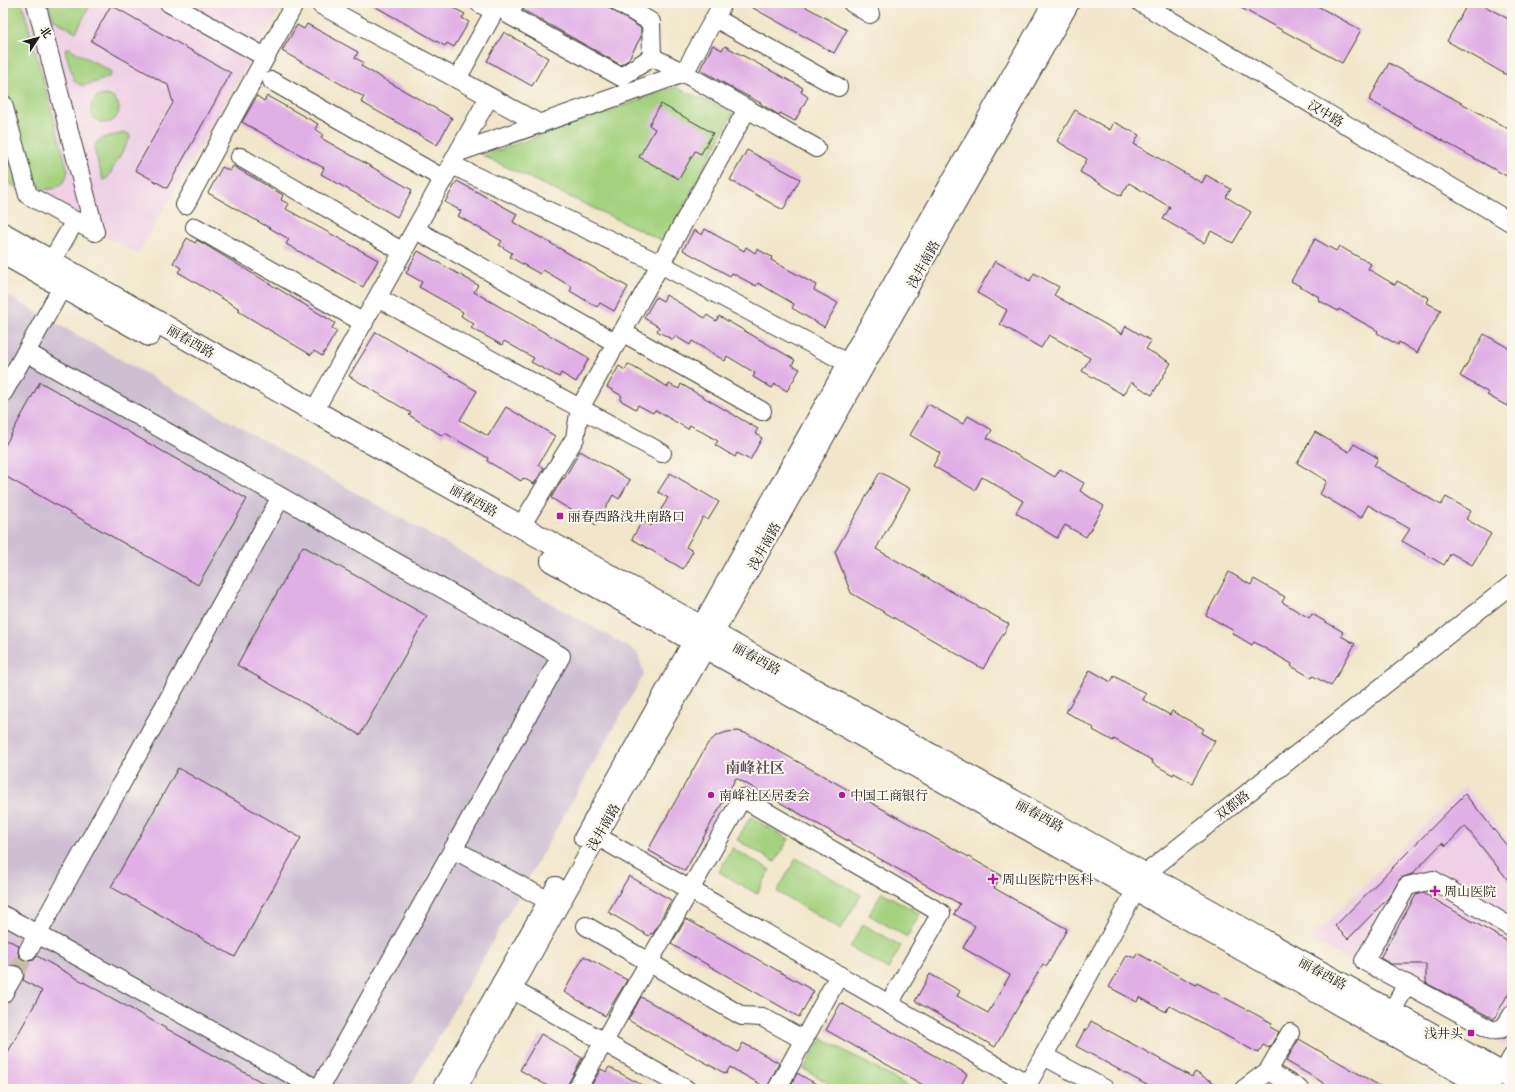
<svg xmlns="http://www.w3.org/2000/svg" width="1515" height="1092" font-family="Cardo,'Noto Serif SC',serif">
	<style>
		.built { fill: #efd0e6 }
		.industrial { fill: #cdbed2 }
		.green { fill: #a3d17e; stroke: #60764d }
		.building { fill: #e0afe6 }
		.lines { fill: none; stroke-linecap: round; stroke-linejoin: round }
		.minor-tunnel { stroke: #c6bea7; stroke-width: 18; stroke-dasharray: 18 9; stroke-linecap: butt }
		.minor-casing { stroke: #3c3a36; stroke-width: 20 }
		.major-casing { stroke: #3c3a36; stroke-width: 24 }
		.minor { stroke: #fff; stroke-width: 18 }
		.major { stroke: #fff; stroke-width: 22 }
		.poi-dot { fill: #b5179e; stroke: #fbf7ec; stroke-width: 1.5 }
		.labels { text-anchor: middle; stroke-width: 4; stroke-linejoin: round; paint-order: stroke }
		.street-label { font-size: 13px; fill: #1c1c1c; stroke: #fbf7ec }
		.poi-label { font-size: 13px; fill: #1c1c1c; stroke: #fbf7ec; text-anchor: start }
		.quarter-label { font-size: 15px; font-weight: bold; fill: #614f63; stroke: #fbf7ec }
	</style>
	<rect width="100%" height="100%" fill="#fbf7ec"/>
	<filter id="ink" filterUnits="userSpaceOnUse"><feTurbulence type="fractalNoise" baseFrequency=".025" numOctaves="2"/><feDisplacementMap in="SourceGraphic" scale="8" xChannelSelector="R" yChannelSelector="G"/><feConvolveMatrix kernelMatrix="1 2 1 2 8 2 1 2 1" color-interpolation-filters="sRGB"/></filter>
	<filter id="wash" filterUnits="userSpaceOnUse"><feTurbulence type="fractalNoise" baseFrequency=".012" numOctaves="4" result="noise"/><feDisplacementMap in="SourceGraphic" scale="16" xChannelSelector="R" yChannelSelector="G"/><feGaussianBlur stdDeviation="0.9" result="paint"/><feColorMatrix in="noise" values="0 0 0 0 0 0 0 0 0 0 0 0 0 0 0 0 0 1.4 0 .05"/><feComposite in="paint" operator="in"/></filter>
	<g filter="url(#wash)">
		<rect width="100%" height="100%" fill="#f1e6ca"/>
		<g class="built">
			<polygon points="3,3 283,3 138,254 3,183"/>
			<polygon points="1465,786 1512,844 1512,1039 1508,1048 1310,939"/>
		</g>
		<polygon class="industrial" points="3,293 637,652 644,674 409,1089 3,1089"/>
		<g class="green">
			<path d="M3,3H22L68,171C64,191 44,195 31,181L3,80Z"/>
			<polygon points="48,3 91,3 76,32 53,19"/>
			<path d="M67,48H69L110,71L111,75C107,79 88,85 82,85C78,85 76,82 74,80L65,50Z"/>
			<polygon points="675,87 733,113 665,242 483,156"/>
			<circle cx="105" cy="109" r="14"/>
			<path d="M124,133L129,134L130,138L107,179L103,180L94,149C96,136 114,136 124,133Z"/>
			<polygon points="3,137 18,188 3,180"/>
			<polygon points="750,817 789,839 775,862 737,840"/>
			<polygon points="732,848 770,870 757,894 719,872"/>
			<polygon points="796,858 861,895 841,929 777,892"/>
			<polygon points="882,892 920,914 907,937 869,915"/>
			<polygon points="863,924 901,946 888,969 850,947"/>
			<polygon points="822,1038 913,1089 838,1089 804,1069"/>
		</g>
		<g id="blocks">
			<g class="building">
				<polygon points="369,3 445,3 465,14 462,18 469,22 454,47 447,43 445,46"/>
				<polygon points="525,3 601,3 641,28 641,37 628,60 621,65 523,10"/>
				<polygon points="744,3 799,3 847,30 834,53"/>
				<polygon points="1232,3 1312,3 1361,30 1342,63"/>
				<polygon points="1468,3 1479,3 1512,21 1512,78 1447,41"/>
				<polygon points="111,5 231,73 167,188 135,170 173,103 168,85 91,41"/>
				<polygon points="307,24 358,52 355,58 363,62 361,66 452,118 437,145 361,102 364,97 282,51 297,25 304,29"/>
				<polygon points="504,32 548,58 532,86 487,61"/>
				<polygon points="713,45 722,50 725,46 803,88 801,92 808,97 795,121 780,113 779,115 761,104 761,103 734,89 700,69"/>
				<polygon points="1389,63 1512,131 1512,179 1369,100"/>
				<polygon points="257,96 264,101 267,96 318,124 315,129 323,134 321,138 412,190 397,217 321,174 324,168 242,122"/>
				<polygon points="661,104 713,133 701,154 695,151 679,179 639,157 655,129 649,125"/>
				<polygon points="1075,110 1110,130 1114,122 1139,135 1134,144 1202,183 1206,175 1231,189 1226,197 1251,212 1233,243 1211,231 1204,243 1163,219 1170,207 1129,183 1121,196 1080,172 1087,159 1057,141"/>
				<polygon points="747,150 800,179 783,210 730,180"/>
				<polygon points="233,166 283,195 281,200 289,204 286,209 378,260 363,287 286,244 289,239 208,193 222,167 230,171"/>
				<polygon points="457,181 517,214 513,222 628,287 614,311 600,303 597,307 570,291 572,287 543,270 540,274 510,257 512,253 499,245 502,241 458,216 461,211 445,202"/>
				<polygon points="705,229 744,251 746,247 755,253 757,249 772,257 771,260 816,285 814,290 838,303 824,327 792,308 794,304 758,283 756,286 732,273 730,276 683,250 694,230 702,235"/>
				<polygon points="187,238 195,243 197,240 335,323 332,328 337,331 322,356 314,351 311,355 238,311 240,309 178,272 181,268 173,263"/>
				<polygon points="1315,239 1336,251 1339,246 1371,264 1368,269 1395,285 1397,281 1429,298 1427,303 1441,310 1417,353 1399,342 1398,345 1377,333 1378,331 1339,309 1338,311 1318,300 1319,297 1291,281"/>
				<polygon points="418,251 478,285 474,292 589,358 576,382 561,373 559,377 531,362 534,358 504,341 502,345 471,328 474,324 461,316 463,312 419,287 422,282 406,273"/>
				<polygon points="995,261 1030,281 1034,273 1059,287 1054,295 1122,334 1126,326 1151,341 1146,349 1171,363 1152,395 1131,382 1124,395 1082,371 1090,358 1049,335 1041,348 1000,324 1007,310 977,293"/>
				<polygon points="666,295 705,318 707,315 716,321 719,316 795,360 792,365 800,369 787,391 775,384 772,388 753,377 755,373 727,356 725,361 692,341 690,345 675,336 673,340 657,331 659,327 644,318 656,297 663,301"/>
				<polygon points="376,332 477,391 460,420 488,436 506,407 555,436 538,465 544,468 534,484 523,478 521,481 487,461 488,458 445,433 443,436 409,415 411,413 349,376"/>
				<polygon points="1484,334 1512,350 1512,398 1507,406 1487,395 1489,393 1460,376"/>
				<polygon points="628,364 668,387 669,384 679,389 681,384 758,429 755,433 762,438 750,460 737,453 735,457 715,445 718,441 690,425 688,429 655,410 653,413 638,405 636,409 620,400 622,396 607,387 619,366 625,370"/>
				<polygon points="40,382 247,499 198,585 3,475 3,449"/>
				<polygon points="928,404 963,424 968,416 992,430 987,438 1055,477 1060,469 1084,483 1080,491 1104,506 1086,537 1065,525 1057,538 1016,513 1023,501 982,477 975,490 933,466 940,453 910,435"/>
				<polygon points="1315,432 1349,452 1354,444 1378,458 1374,466 1441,505 1446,497 1471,511 1466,519 1491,534 1472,565 1451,553 1444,565 1402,541 1410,529 1368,505 1361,518 1320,494 1327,481 1297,463"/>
				<polygon points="580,451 630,480 619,499 613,495 596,525 551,498 563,478 564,479"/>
				<polygon points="880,472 910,489 876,549 1009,624 983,669 851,593 835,552"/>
				<polygon points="670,473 719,502 708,520 703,517 686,547 693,551 683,569 632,539 642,521 651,526 668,498 658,492"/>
				<polygon points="303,546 427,616 360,735 237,665"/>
				<polygon points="1229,572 1251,585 1254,579 1285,597 1282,602 1309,618 1312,614 1343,632 1341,636 1355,644 1331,686 1313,676 1312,678 1291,666 1292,664 1254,642 1252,645 1232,633 1234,631 1206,615"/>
				<polygon points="1090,670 1111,682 1114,676 1146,694 1143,700 1170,715 1172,711 1204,729 1201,733 1215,741 1192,783 1174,773 1173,775 1152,763 1153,761 1114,739 1113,741 1093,730 1094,728 1066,712"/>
				<polygon points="738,731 748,734 1001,875 994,888 1067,929 1047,966 1043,964 995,1047 915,1001 930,974 960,991 957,996 988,1013 1010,975 963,948 975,926 954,914 960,904 736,778 685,871 648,850 708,743 716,736 727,732"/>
				<polygon points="178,768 301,838 235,957 111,887"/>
				<polygon points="1465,794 1512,852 1512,885 1465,826 1446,846 1442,843 1412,874 1401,878 1388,898 1348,939 1335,926"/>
				<polygon points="629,876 671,900 653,934 651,933 649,936 608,912"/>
				<polygon points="1423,893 1512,944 1512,987 1494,1019 1426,983 1426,964 1391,964 1380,958 1416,895"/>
				<polygon points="686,919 814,991 799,1017 671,944"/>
				<polygon points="3,937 19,946 18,952 19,956 23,960 29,961 34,960 37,956 274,1089 3,1089 3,1061 42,991 23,980 24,975 23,970 19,966 14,965 8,966 5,970 3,968"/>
				<polygon points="1137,953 1196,985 1197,983 1272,1023 1270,1027 1279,1032 1269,1048 1263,1045 1258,1053 1169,1005 1166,1012 1139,997 1137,1002 1109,987 1127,955 1135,958"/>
				<polygon points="584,956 627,980 605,1016 564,992"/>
				<polygon points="641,997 738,1052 743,1043 779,1063 767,1088 730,1067 726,1074 628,1020"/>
				<polygon points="841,1003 967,1074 959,1089 930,1089 826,1030"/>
				<polygon points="1091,1021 1192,1077 1195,1072 1225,1089 1154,1089 1076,1046 1085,1029 1086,1031"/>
				<polygon points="541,1034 582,1058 568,1084 567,1089 553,1089 520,1070"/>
				<polygon points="1299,1039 1385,1089 1334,1089 1286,1061"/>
				<polygon points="609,1067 649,1089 589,1089 601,1069 606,1072"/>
				<polygon points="797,1073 825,1089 789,1089"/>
			</g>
		</g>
	</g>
	<g filter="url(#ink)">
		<use href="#blocks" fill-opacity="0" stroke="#3c3a36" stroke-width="1"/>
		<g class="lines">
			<polyline class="minor-tunnel" points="14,975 28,951"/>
			<defs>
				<g id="minor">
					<polyline points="169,3 265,57"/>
					<polyline points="479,3 494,11"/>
					<polyline points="515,3 509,15 621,77 652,57"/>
					<polyline points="619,3 651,22 652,57"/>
					<polyline points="852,3 870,14"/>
					<polyline points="1141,3 1512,223"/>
					<polyline points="321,5 540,124"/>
					<polyline points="715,18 838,87"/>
					<polyline points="652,57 684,73 816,148"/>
					<polyline points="457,79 499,3"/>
					<polyline points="272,81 444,179"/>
					<polyline points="3,104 28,195 95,232 36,3"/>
					<polyline points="459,152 684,73 723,3"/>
					<polyline points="240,157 403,252"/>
					<polyline points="452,165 660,264 857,368"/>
					<polyline points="185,205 295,3"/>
					<polyline points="195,227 364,323"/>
					<polyline points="416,230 616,343"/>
					<polyline points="51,262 75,221"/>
					<polyline points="378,298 662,453"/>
					<polyline points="622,332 762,411"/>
					<polyline points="26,352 561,656 319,1089"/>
					<polyline points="3,393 69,275"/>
					<polyline points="314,411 489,97"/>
					<polyline points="521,526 575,438 580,408 747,109"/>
					<polyline points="588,831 1028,1084"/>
					<polyline points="583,838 847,363 1052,3"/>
					<polyline points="453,849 558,906"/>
					<polyline points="3,915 317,1089"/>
					<polyline points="586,926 742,1016 762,1017 804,1040"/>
					<path d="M1512,928L1433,880L1407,886L1364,961L1491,1030C1503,1032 1507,1024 1512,1015"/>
					<polyline points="28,951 281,497"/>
					<polyline points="501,983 686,1089"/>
					<polyline points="3,994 14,975"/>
					<polyline points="1392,1011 1407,984"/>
					<polyline points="1044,1056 1105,1089"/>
					<polyline points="1268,1071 1299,1089"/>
					<polyline points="1503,1073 1512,1057"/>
					<polyline points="441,1089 556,886"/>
					<polyline points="457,1089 598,836 706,648 1070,3"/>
					<polyline points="577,1089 742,798 941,913 889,1004"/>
					<polyline points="777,1089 839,975"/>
					<polyline points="1025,1089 1145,874 1512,584"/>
					<polyline points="1244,1089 1268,1071 1290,1033"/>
				</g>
				<g id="major">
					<polyline points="3,234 314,411 1512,1079"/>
					<polyline points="3,253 149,335"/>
					<polyline points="552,561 1490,1089"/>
				</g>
			</defs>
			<use href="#minor" class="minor-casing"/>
			<use href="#major" class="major-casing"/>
			<use href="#minor" class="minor"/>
			<use href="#major" class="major"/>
		</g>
	</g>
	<g class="poi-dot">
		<rect x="556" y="512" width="8" height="8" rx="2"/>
		<circle cx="711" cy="795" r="4"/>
		<circle cx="842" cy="795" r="4"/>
		<path d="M991 873h4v4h4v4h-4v4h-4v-4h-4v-4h4z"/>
		<path d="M1433 885h4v4h4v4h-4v4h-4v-4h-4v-4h4z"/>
		<rect x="1467" y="1029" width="8" height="8" rx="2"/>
	</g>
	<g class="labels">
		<g class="street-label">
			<text transform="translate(1326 113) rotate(31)" y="5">汉中路</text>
			<text transform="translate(923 264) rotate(-61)" y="5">浅井南路</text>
			<text transform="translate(191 341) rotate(30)" y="5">丽春西路</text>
			<text transform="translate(474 500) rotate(29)" y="5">丽春西路</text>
			<text transform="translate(764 546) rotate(-61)" y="5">浅井南路</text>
			<text transform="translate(757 658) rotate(29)" y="5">丽春西路</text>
			<text transform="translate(1232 805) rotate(-38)" y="5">双都路</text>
			<text transform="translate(1040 815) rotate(29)" y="5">丽春西路</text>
			<text transform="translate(603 827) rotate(-60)" y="5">浅井南路</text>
			<text transform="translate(1323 973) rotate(29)" y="5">丽春西路</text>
		</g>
		<g class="poi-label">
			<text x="568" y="521">丽春西路浅井南路口</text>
			<text x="719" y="800">南峰社区居委会</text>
			<text x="850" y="800">中国工商银行</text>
			<text x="1002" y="884">周山医院中医科</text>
			<text x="1444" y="896">周山医院</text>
			<text x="1463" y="1038" text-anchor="end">浅井头</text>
		</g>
		<g class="quarter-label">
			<text x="755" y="773">南峰社区</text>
		</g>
	</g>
	<rect width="1515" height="1092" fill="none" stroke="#fbf7ec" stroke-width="16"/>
	<g transform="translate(38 38) rotate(54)" stroke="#fbf7ec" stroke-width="3" paint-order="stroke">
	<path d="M0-3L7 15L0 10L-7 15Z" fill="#1c1c1c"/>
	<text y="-6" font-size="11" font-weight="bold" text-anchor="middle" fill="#1c1c1c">北</text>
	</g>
</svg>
